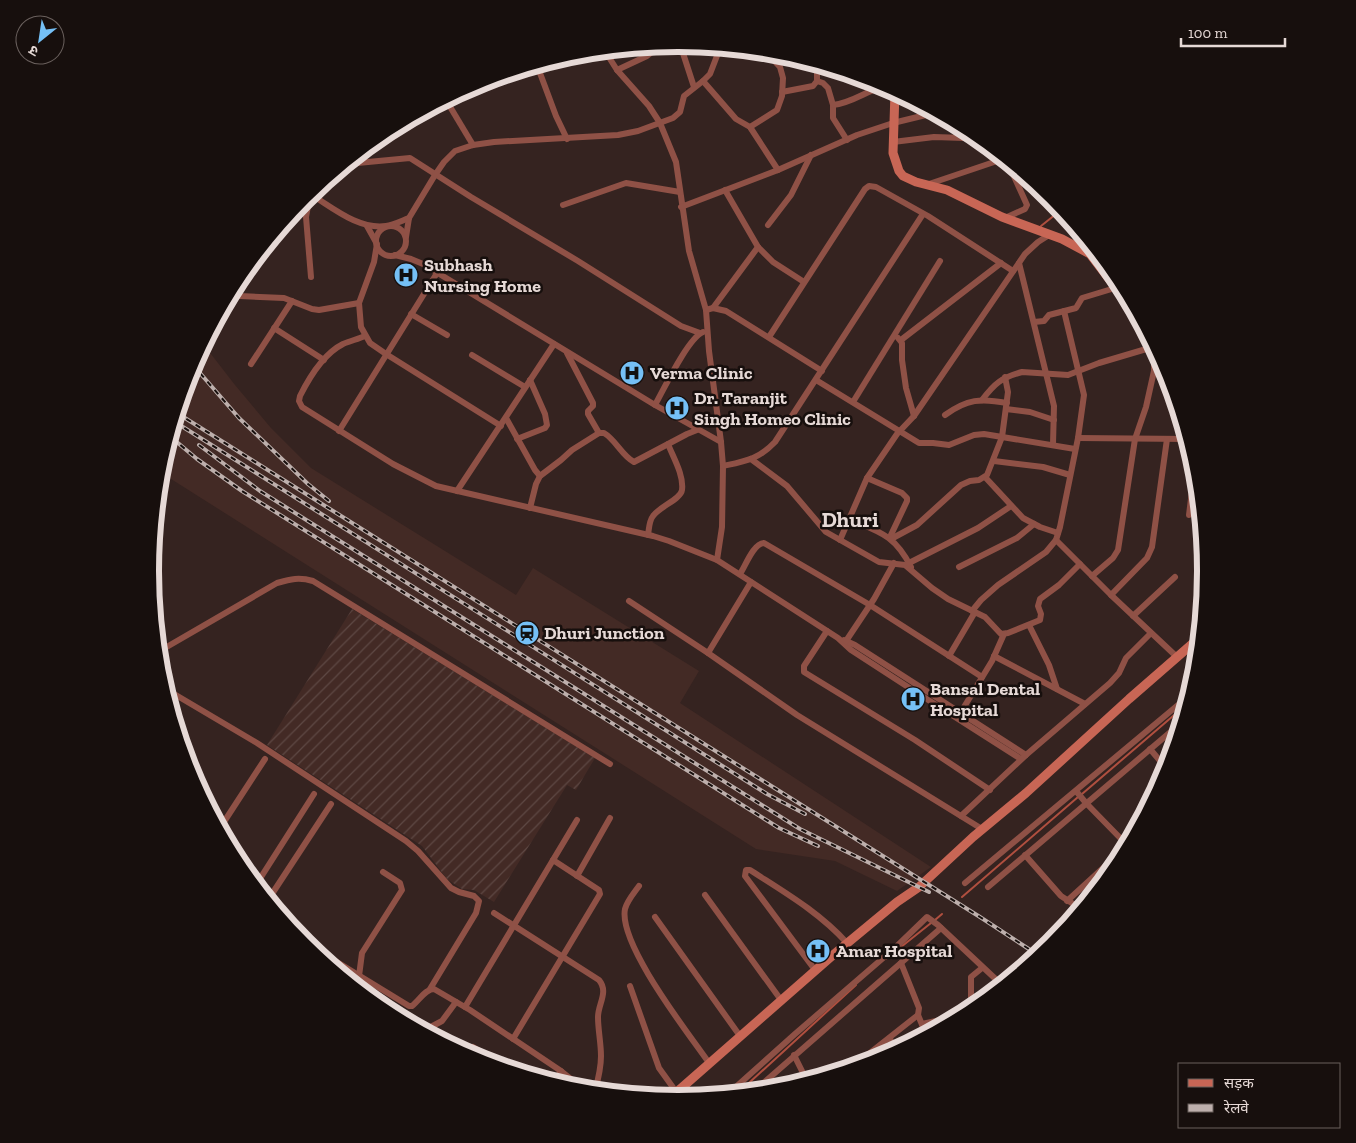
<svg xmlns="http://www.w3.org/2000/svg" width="1356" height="1143" font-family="'Zilla Slab','Noto Sans Devanagari',serif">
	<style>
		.built { fill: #432a25 }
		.industrial { fill: url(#industrial-furrows) }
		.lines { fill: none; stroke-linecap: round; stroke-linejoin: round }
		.stream { stroke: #b04f3f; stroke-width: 2 }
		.street { stroke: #8f5146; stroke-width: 6 }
		.secondary { stroke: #c86655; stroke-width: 9 }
		.rail-casing { stroke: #bdafac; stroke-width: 4 }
		.rail { stroke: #170f0d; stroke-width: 2; stroke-dasharray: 5.5; stroke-linecap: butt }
		.labels { text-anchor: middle; stroke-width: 5; stroke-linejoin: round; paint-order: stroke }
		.poi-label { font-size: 18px; font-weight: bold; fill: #e6d9d6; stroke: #170f0d; text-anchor: start }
		.district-label { font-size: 22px; font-weight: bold; fill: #e6d9d6; stroke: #170f0d }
		.rim { fill: none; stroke: #e6d9d6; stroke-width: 6 }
	</style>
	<defs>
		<pattern id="industrial-furrows" width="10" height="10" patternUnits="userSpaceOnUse" patternTransform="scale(1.25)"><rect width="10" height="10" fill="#432a25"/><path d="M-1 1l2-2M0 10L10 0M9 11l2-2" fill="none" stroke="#5e4844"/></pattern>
	</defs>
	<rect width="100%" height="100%" fill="#352320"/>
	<polygon class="built" points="204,345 235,385 271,428 311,468 516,595 533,568 699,671 680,703 931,867 897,891 835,861 756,849 160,472 191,369"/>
	<polygon class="industrial" points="352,609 595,758 576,790 567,785 494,902 474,890 462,889 447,879 422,846 267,745"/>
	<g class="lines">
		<g class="stream">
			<polyline points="1041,226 1061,210"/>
			<polyline points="1082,794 1187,704"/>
			<polyline points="962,897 1078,797"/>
			<polyline points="935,920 942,914"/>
			<polyline points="886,959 931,923"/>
			<polyline points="738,1093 856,985"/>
		</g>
		<g class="street">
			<polyline points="680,44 694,87"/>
			<polyline points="605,51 617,70 649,106 660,123 676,162 689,251 706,310 709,351 721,442 723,466 722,527 717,560"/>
			<polyline points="537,65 556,116 567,139"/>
			<polyline points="617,70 647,56 661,45"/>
			<polyline points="703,81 736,119 750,127 778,170"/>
			<polyline points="817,81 823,83 828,88 833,105 833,118 847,140"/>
			<polyline points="782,92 813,86 817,81 817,70 819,65"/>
			<polyline points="446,100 473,145"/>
			<path d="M833,105C852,103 866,91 884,86"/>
			<polyline points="750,127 777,110 782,96 783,78 780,67 766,52"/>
			<polyline points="893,142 934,137 964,138 975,136"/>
			<polyline points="347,164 410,158 471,197 578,261 681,326 700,333"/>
			<polyline points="926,185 1003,159"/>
			<polyline points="725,190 758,247 773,262 804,282"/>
			<path d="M310,194C332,207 358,230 386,226C393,225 401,221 409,218"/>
			<polyline points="563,205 626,183 680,192"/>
			<polyline points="681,207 778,170 857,135 893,123 934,113"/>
			<polyline points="1005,218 1025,209 1027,205 1008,163"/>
			<polyline points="768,225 791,195 811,155"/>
			<polyline points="367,226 377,244 374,262 359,303 361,327 370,343 386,354 501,426"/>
			<circle cx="391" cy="241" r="15"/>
			<polyline points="406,237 409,218 435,175 444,162 455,151 473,145 494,142 618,135 638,131 673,118 680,112 684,96 703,81 710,74 720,48"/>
			<polyline points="1088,243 1090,254"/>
			<polyline points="395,255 411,259 423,264 655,405 721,442"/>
			<polyline points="1019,263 1054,406 1053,444"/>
			<polyline points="311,277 306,217 308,206 314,196"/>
			<polyline points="232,292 240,296 284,298 312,309 319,310 359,303"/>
			<polyline points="713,308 758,247"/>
			<polyline points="706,310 713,308 726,311 822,371"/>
			<polyline points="411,314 447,335"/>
			<polyline points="1034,322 1044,321 1049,315 1076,308 1082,298 1115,288"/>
			<polyline points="274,328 324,360"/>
			<path d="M365,336C358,339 350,341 343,344C323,354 309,378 300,396L299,401L302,407L393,464L436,486L653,536L669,541L717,560L838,638L851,650L908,687L1021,759"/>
			<polyline points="769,337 865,189 869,186 876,187 928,216 1013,271"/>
			<polyline points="898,338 902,343 902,360 906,388 914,416"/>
			<polyline points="901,340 1001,263"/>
			<polyline points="567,353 593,403 593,406 588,411 588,414 599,433"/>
			<polyline points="472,355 525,387"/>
			<polyline points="251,364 292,301"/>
			<polyline points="816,380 919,443 933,443 949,445 974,435 984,434 1075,449"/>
			<path d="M982,400C995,383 1001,378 1022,372L1068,375L1099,363L1153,347"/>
			<polyline points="853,402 940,261"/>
			<path d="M655,405C664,389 688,338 703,332"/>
			<polyline points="1006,409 1030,412 1054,420"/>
			<path d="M945,415C967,399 981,398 1007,403"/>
			<polyline points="506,418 535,470 540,476"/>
			<polyline points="339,431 437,273"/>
			<polyline points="1078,438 1187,439"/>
			<polyline points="517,439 545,428 547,425 545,414 530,380"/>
			<polyline points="751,459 787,486 826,532 879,562 905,565 932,588 948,599 985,617 1001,634 1008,633 1040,620 1041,614 1038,606 1040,599 1059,585 1080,564"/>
			<polyline points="994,461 1043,467 1070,475"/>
			<path d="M723,466C746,461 759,459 775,442L923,214"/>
			<polyline points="985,477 1023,518 1040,527 1058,533"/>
			<polyline points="867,478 902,493 907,498 907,501 890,537"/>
			<polyline points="457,491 554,344"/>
			<path d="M530,508L536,484L540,476L561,460L572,450L599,433H604C616,440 622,456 634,462L687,434L697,430"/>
			<polyline points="1189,515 1195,466"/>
			<path d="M849,519C880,532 895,535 911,567"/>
			<path d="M648,535C649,529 649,521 653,516C659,507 681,499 682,490C684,475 673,457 668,444"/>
			<polyline points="891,539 917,525 961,485 970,481 979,480 987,475 1002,437 1008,392 1005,377"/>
			<polyline points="840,540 867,478 897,434 914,416 1025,254 1038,242 1049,235"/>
			<polyline points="1056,540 1111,595 1177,657"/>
			<polyline points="909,563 978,528 1011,506"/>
			<polyline points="959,567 1017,538 1034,524"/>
			<path d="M740,574C746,565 753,544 764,543L870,605L982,677"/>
			<polyline points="1092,576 1113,558 1118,550 1135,439 1146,407 1154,371 1154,348"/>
			<polyline points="751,582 708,653 797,715 982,829"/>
			<polyline points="1111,595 1147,558 1152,547 1167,439"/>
			<polyline points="629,601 708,653"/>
			<polyline points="972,611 981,600 998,585 1046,552 1056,540 1060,527 1078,438 1084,395 1064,311"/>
			<polyline points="1133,616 1175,577"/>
			<polyline points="1029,625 1049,665 1057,689"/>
			<polyline points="827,631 804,666 804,672 915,740 990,790"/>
			<polyline points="844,640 855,645 1026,755"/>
			<polyline points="846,641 874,599 894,563"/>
			<path d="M158,652L277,583C291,579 299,577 313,581L610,764"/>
			<polyline points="949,656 975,612"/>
			<polyline points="994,656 1085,704"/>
			<polyline points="164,688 257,743 406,841 418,851 451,888 459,892 474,896 479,901 476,913 430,989"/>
			<polyline points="961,712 992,661 1004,634"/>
			<polyline points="1150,749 1167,769"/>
			<polyline points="1076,791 1086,803 1127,845"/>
			<polyline points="961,816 1026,755 1110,683 1119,673 1126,658 1151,633"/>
			<polyline points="220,828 265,759"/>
			<polyline points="1025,855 1061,896 1081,909"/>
			<polyline points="1115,867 1121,855"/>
			<polyline points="577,876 610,818"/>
			<polyline points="965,883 1190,695"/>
			<polyline points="256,885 314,794"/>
			<path d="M639,886C634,893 627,901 625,909C618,944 689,1034 709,1063"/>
			<polyline points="988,887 1181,723"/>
			<polyline points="705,895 781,1000"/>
			<polyline points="268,900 331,804"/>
			<polyline points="1067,901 1125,848"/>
			<path d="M494,913L599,980C609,992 598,1004 598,1017C598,1030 601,1043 601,1056C601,1068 598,1080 595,1091"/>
			<polyline points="655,917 740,1036"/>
			<path d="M301,940L409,1006H412C419,1001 425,989 434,989L470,1010L561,1071L585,1090"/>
			<path d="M815,970L745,876L746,870H750C784,892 819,912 847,943"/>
			<polyline points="359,976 362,953 402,890 400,883 383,872"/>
			<polyline points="630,986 659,1068 677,1093"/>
			<polyline points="465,1007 577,820"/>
			<polyline points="968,1012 971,1007 971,977 982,968"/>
			<polyline points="918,1015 926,1034"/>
			<polyline points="922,1024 963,1015"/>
			<polyline points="423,1031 442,1021 456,1002"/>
			<polyline points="890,1038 894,1052"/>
			<polyline points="513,1039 600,894 599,890 553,860"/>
			<polyline points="473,1047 511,1070"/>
			<polyline points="794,1055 807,1081"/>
			<polyline points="852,1067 918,1015 919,1008 901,963"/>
			<polyline points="554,1083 561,1071"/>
			<polyline points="753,1092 941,928"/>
			<polyline points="728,1094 795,1034 897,946 927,917 938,925 1002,985"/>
		</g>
		<g class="secondary">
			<polyline points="895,92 893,153 899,171 903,176 916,182 947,190 1002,217 1062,239 1090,254 1136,314"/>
			<polyline points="670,1098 833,955 897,902 919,887 973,837 1026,793 1129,699 1199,638"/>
		</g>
		<defs>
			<g id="rail">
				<polyline points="193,365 239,418 308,484 329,501"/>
				<polyline points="177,413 980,917 1038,955"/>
				<polyline points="175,422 767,794 805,814"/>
				<polyline points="172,438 197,459 242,491 779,828 818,846"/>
				<polyline points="199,445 260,491 800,829 929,892"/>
			</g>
		</defs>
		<use href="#rail" class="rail-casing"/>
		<use href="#rail" class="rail"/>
	</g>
	<defs>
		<symbol id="hospital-disc" viewBox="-11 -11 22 22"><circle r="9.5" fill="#75c0f6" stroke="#170f0d"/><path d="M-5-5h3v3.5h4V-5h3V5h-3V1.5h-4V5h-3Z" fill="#111"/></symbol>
		<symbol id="station-disc" viewBox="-11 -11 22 22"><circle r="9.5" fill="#75c0f6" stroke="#170f0d"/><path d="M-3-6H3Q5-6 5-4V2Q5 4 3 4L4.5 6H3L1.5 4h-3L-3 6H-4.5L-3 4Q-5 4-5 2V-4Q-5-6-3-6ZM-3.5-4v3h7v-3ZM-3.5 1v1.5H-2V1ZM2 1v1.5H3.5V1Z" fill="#111"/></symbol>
	</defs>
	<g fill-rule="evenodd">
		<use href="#hospital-disc" x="392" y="261" width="28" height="28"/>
		<use href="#hospital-disc" x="618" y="359" width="28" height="28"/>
		<use href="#hospital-disc" x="663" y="394" width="28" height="28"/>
		<use href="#station-disc" x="513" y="619" width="28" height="28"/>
		<use href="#hospital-disc" x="899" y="685" width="28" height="28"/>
		<use href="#hospital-disc" x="804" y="937" width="28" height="28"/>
	</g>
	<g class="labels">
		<g class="poi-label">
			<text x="424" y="271">Subhash<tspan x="424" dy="21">Nursing Home</tspan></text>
			<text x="650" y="379">Verma Clinic</text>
			<text x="694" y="404">Dr. Taranjit<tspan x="694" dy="21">Singh Homeo Clinic</tspan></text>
			<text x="544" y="639">Dhuri Junction</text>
			<text x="930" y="695">Bansal Dental<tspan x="930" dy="21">Hospital</tspan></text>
			<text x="836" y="957">Amar Hospital</text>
		</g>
		<g class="district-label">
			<text x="850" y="527">Dhuri</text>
		</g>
	</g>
	<path d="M0 0H1356V1143H0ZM159 571a519 519 0 1 1 1038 0a519 519 0 1 1-1038 0Z" fill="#170f0d" fill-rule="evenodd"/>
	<path class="rim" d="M159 571a519 519 0 1 1 1038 0a519 519 0 1 1-1038 0Z"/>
	<rect x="1178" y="1063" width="162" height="65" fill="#170f0d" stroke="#6a605d"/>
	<rect x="1188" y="1079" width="25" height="8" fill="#c86655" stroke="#6a605d"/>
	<text x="1224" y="1088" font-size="15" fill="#e6d9d6">सड़क</text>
	<rect x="1188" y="1104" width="25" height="8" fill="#bdafac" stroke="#6a605d"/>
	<text x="1224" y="1113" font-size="15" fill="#e6d9d6">रेलवे</text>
	<g transform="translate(40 40) rotate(210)"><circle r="24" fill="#170f0d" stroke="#6a605d"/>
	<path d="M0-4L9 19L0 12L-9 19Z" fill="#75c0f6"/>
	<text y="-8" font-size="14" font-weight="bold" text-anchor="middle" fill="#e6d9d6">उ</text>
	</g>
	<path d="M1181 38v8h104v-8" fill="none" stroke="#e6d9d6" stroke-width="2.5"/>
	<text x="1188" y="38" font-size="15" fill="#e6d9d6" stroke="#170f0d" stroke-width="4" paint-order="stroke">100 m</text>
</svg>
